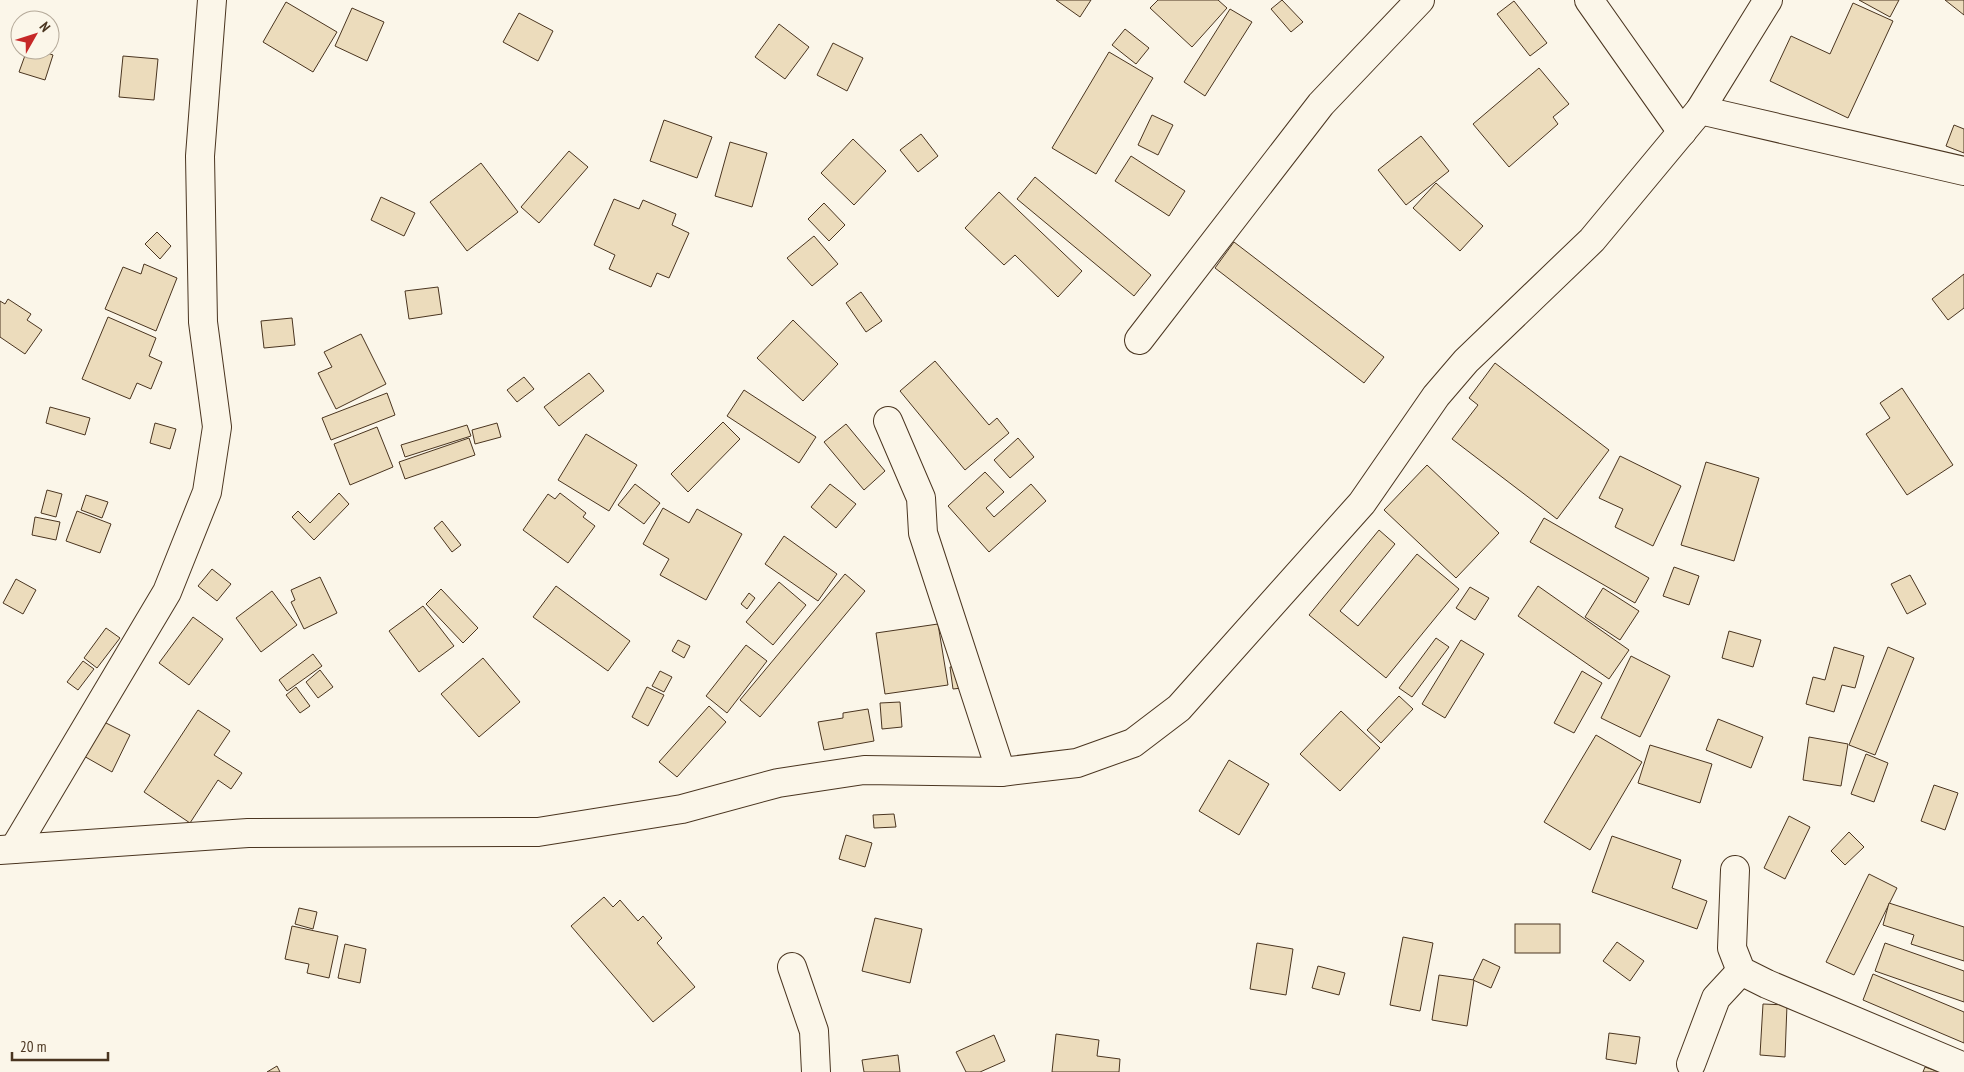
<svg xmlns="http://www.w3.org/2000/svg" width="1964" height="1072" font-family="'PT Sans Narrow',sans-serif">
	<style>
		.building { fill: #ecdcbc; stroke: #4a3520 }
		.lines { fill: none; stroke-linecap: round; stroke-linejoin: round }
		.minor-casing { stroke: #4a3520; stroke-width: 30 }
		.minor { stroke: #fbf6e9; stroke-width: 28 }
	</style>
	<rect width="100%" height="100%" fill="#fbf6e9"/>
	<g class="building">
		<polygon points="1056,0 1091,0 1080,17"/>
		<polygon points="1158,0 1218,0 1227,8 1192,47 1150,8"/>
		<polygon points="1282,0 1303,22 1291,32 1271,9"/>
		<polygon points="1859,0 1899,0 1890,17"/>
		<polygon points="1945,0 1964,0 1964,15"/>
		<polygon points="1514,1 1547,43 1530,56 1497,14"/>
		<polygon points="286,2 337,32 313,72 263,42"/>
		<polygon points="1853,3 1893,21 1848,118 1770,81 1791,36 1830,54"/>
		<polygon points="352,8 384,22 367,61 335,46"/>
		<polygon points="1230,9 1252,22 1205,96 1184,82"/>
		<polygon points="519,13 553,31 538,61 503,42"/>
		<polygon points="779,24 809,47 785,79 755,57"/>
		<polygon points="1125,29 1149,48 1136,64 1112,45"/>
		<polygon points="833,43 863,58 847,91 817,75"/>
		<polygon points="27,50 39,50 53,55 45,80 19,72"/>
		<polygon points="1109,52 1153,78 1096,174 1052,148"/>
		<polygon points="123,56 158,59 154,100 119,97"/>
		<polygon points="1539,68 1569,104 1553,117 1558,124 1509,167 1473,124"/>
		<polygon points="1152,115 1173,125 1158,155 1138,145"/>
		<polygon points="664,120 712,137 697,178 650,161"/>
		<polygon points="1954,125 1964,129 1964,153 1946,146"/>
		<polygon points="921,134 938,156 918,172 900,150"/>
		<polygon points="1421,136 1449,171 1406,205 1378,170"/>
		<polygon points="853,139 886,171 854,205 821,173"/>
		<polygon points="730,142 767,153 752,207 715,196"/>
		<polygon points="569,151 588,167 539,223 521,207"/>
		<polygon points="1131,156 1185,191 1169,216 1115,181"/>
		<polygon points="481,163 518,212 467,251 430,202"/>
		<polygon points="1035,177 1151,275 1134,296 1017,199"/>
		<polygon points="1436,183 1483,226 1460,251 1413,208"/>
		<polygon points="999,192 1082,271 1058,297 1015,255 1004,265 965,228"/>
		<polygon points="381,197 415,213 404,236 371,220"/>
		<polygon points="614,199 639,209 643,200 676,214 672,225 689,233 669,278 657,273 651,287 609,269 615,255 594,245"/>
		<polygon points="824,203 845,225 829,241 808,219"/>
		<polygon points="157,232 171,246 160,259 145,244"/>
		<polygon points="814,236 838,264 812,286 787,258"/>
		<polygon points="1234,242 1384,357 1364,383 1215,268"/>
		<polygon points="144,264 177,278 156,331 105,309 123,267 141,274"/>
		<polygon points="1964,274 1964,308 1948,320 1932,299"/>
		<polygon points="438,287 442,314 409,319 405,291"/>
		<polygon points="861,292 882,321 866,332 846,303"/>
		<polygon points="8,299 31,314 27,320 42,330 25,354 0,337 0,301 5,304"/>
		<polygon points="108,317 156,338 149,356 162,362 151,389 137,383 130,399 82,379"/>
		<polygon points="292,318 295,345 264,348 261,321"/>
		<polygon points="793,320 838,364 803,401 757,358"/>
		<polygon points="361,334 386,384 336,409 318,373 332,367 324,352"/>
		<polygon points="935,361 989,425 997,418 1009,433 965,470 900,391"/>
		<polygon points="1495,363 1609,450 1557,519 1452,439 1478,405 1469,398"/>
		<polygon points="589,373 604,391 559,426 544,407"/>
		<polygon points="524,377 534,389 517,402 507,390"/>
		<polygon points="1902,388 1953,465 1907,495 1866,434 1890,418 1880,403"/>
		<polygon points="744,390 816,437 799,463 727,416"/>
		<polygon points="387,393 395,415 331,440 322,418"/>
		<polygon points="50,407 90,418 85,435 46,423"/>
		<polygon points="723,422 740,439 688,492 671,474"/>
		<polygon points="155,423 176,429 170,449 150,443"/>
		<polygon points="497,423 501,437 475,444 472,430"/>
		<polygon points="846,424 885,471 864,490 824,442"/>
		<polygon points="467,425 471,436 405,457 401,445"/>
		<polygon points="377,427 393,467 350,485 334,444"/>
		<polygon points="586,434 637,465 609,511 558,480"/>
		<polygon points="469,438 475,455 405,479 399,462"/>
		<polygon points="1018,438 1034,457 1010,478 994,460"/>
		<polygon points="1620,456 1681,486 1653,546 1615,527 1623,509 1599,498"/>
		<polygon points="1706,462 1759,478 1734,561 1681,545"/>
		<polygon points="1427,465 1499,533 1456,578 1384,510"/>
		<polygon points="985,472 1004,492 986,508 994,517 1031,484 1046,501 989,552 948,506"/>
		<polygon points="635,484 660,503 644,524 618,505"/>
		<polygon points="830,484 856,504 836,528 811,507"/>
		<polygon points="47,490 62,494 56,517 41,513"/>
		<polygon points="339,493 349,504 314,540 292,517 298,511 310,523"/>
		<polygon points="560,493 586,513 583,517 595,526 568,563 523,530 548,494 555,499"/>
		<polygon points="86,495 108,502 102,518 81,510"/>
		<polygon points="663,508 689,523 697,509 742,534 706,600 660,575 669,559 643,544"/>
		<polygon points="77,511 111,524 100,553 66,541"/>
		<polygon points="35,517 60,522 56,540 32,535"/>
		<polygon points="1544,518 1649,578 1635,603 1530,542"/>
		<polygon points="442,521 461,545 452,552 434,528"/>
		<polygon points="1379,530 1395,544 1340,611 1358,626 1417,554 1459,589 1386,678 1309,615"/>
		<polygon points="784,536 837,574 818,601 765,564"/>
		<polygon points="1674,567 1699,576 1689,605 1663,596"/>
		<polygon points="212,569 231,584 217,601 198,586"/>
		<polygon points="845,574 865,591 760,717 740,700"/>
		<polygon points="1910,575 1926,604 1907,614 1891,584"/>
		<polygon points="320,577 337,613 304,629 291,602 295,600 291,590"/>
		<polygon points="16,579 36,590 23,614 3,603"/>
		<polygon points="779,582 806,605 773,645 746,622"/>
		<polygon points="556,586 630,641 608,671 533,617"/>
		<polygon points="1538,586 1629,650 1609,679 1518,616"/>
		<polygon points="1470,587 1489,598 1475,620 1456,608"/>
		<polygon points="1603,588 1639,611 1620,640 1585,617"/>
		<polygon points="441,589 478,628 463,643 426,604"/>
		<polygon points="272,591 297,625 261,652 236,618"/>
		<polygon points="749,593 755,598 747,609 741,604"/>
		<polygon points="423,606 454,646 419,672 389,631"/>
		<polygon points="193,617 223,639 189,685 159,663"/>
		<polygon points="938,624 948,685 885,694 876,633"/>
		<polygon points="106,628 120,638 97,668 84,658"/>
		<polygon points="1729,631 1761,640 1753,667 1722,658"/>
		<polygon points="1436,638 1449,647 1412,697 1399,688"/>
		<polygon points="678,640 690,646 684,658 672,651"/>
		<polygon points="1461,640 1484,654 1445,718 1422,704"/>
		<polygon points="746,645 767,661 727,713 706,696"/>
		<polygon points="1834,647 1864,656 1855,688 1842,685 1834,712 1806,704 1813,677 1825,680"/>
		<polygon points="1888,647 1914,658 1875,755 1849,745"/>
		<polygon points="313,654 322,666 287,691 279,680"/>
		<polygon points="1631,656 1670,676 1640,737 1601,718"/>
		<polygon points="483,658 520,702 479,737 441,694"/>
		<polygon points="83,661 94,669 78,690 67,682"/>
		<polygon points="958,665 962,688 953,689 950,667"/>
		<polygon points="320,670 333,687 318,698 306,682"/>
		<polygon points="660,671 672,677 664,692 652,686"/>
		<polygon points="1582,671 1602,683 1574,733 1554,723"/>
		<polygon points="296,687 310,706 300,713 286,695"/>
		<polygon points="647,687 664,695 648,726 632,717"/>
		<polygon points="1399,696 1413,709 1381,743 1367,730"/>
		<polygon points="900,702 902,727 882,729 880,703"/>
		<polygon points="709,706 726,722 677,777 659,762"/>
		<polygon points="868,709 874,741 824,750 818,722 843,718 843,713"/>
		<polygon points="198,710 230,731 214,755 242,773 231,789 218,780 190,823 144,792"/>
		<polygon points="1341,711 1380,748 1340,791 1300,754"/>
		<polygon points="1718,719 1763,737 1751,768 1706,750"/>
		<polygon points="100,720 130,735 112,772 82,755"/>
		<polygon points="1596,735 1642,762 1590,850 1544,822"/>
		<polygon points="1809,737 1848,744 1841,786 1803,780"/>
		<polygon points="1650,745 1712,764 1700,803 1638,783"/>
		<polygon points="1866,754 1888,763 1874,802 1851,794"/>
		<polygon points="1229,760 1269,784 1239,835 1199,811"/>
		<polygon points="1934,785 1958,793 1945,830 1921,821"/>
		<polygon points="894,814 896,827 874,828 873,815"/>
		<polygon points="1789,816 1810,827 1785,879 1764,868"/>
		<polygon points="1849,832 1864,847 1845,865 1831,851"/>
		<polygon points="846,835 872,843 865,867 839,859"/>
		<polygon points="1612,836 1681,860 1672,888 1707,901 1697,929 1592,892"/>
		<polygon points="1869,874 1897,888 1854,975 1826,962"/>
		<polygon points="604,897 613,907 620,900 638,921 643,916 662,938 657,943 695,987 653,1022 571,926"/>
		<polygon points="1889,903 1964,927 1964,961 1911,944 1914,935 1883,925"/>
		<polygon points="299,908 317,912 313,929 295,924"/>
		<polygon points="875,918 922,929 910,983 862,971"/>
		<rect x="1515" y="924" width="45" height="29"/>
		<polygon points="292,926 338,936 329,978 307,973 309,964 285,959"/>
		<polygon points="1403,937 1433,943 1420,1011 1390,1005"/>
		<polygon points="1617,942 1644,961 1630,981 1603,961"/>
		<polygon points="1257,943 1293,949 1286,995 1250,989"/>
		<polygon points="1885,943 1964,971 1964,1002 1875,971"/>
		<polygon points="345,944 366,949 360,983 338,978"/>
		<polygon points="1483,959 1500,967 1491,988 1473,980"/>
		<polygon points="1318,966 1345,973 1339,995 1312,988"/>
		<polygon points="1873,974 1964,1012 1964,1043 1863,1000"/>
		<polygon points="1439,975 1474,980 1467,1026 1432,1020"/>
		<polygon points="1763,1004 1787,1005 1785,1057 1760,1055"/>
		<polygon points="1609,1033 1640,1037 1636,1064 1606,1059"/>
		<polygon points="1056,1034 1099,1040 1097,1056 1120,1059 1119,1072 1052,1072"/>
		<polygon points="994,1035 1005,1061 980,1072 966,1072 956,1052"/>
		<polygon points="898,1055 900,1072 864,1072 862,1060"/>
		<polygon points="277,1066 280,1072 267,1072"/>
		<polygon points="1925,1067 1939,1072 1923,1072"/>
	</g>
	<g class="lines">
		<defs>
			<g id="minor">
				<polyline points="1589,0 1682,132"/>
				<polyline points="1700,110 1964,171"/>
				<polyline points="1139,340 1321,104 1420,0"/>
				<polyline points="888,421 921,498 923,533 1001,772"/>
				<polyline points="14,849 167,592 207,492 217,427 203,322 200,156 212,0"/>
				<polyline points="0,850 248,833 538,832 682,809 778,783 864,770 1001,772 1077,763 1133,743 1179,708 1362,503 1436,396 1466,361 1592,240 1700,110 1768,0"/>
				<polyline points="1735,870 1732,948 1741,971 1767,984 1964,1067"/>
				<polyline points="792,967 814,1031 816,1072"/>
				<polyline points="1691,1064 1716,998 1741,971"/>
			</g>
		</defs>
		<use href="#minor" class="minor-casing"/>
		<use href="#minor" class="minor"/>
	</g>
	<g transform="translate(35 35) rotate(51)"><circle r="24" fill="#fbf6e9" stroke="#b4a999"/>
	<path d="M0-4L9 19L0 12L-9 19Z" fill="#c62828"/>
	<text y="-8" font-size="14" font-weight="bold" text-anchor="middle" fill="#4a3520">N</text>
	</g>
	<path d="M12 1052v8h96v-8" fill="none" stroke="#4a3520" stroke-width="2.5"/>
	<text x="20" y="1052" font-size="15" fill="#4a3520" stroke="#fbf6e9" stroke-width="4" paint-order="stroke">20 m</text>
</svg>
